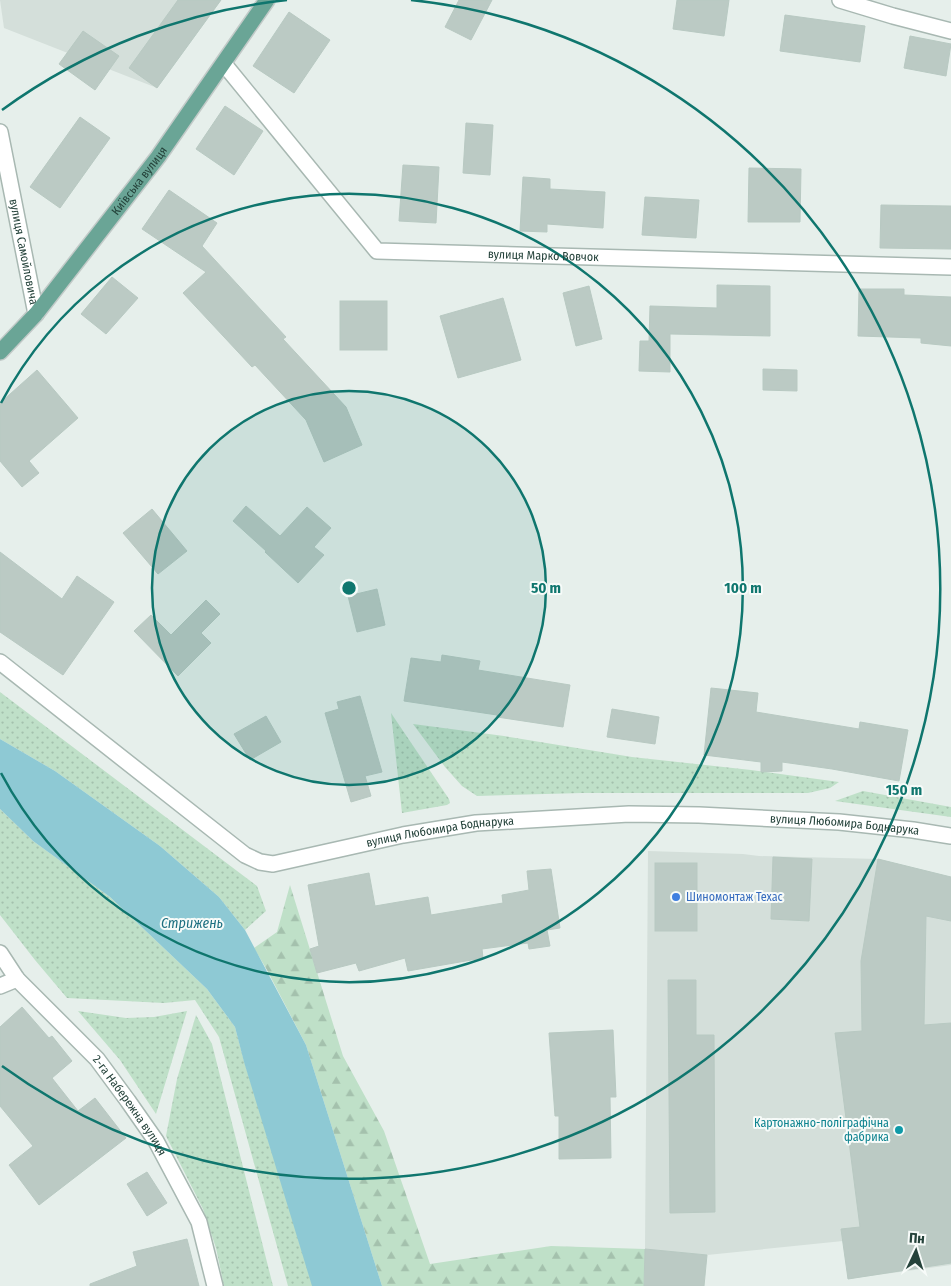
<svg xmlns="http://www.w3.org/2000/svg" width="951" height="1286" font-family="'Fira Sans Condensed',sans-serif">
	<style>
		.built { fill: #d4dfda }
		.grass { fill: url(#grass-dots) }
		.forest { fill: url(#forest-firs) }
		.water { fill: #8ec9d4 }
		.building { fill: #bbcac4; stroke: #b8c9c2 }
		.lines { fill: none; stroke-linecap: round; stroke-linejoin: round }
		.minor-casing { stroke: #a8b8b2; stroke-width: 18 }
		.major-casing { stroke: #c2cac8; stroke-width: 18 }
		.minor { stroke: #fff; stroke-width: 15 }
		.major { stroke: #6aa596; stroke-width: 15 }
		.ring { fill: none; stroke: #0f766e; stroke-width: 2.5 }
		.shop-dot { fill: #3f7fe0; stroke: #f7fbf9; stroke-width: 2 }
		.culture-dot { fill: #0f9aa8; stroke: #f7fbf9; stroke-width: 2 }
		.labels { text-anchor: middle; stroke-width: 4; stroke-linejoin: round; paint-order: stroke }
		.street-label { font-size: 12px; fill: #24423a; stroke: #f7fbf9 }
		.shop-label { font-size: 12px; fill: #366cbe; stroke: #f7fbf9; text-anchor: start }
		.culture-label { font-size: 12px; fill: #0d838f; stroke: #f7fbf9; text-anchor: end }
		.water-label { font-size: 14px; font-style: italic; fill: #1c6f80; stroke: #f7fbf9 }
		.centre { fill: #0f766e; stroke: #f7fbf9; stroke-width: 2.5 }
		.ring-label { font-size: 15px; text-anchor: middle; font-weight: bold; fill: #0f766e; stroke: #f7fbf9; stroke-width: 4; stroke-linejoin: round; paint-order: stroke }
	</style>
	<defs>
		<pattern id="grass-dots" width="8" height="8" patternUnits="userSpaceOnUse" patternTransform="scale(1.25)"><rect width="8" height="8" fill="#bfe0c8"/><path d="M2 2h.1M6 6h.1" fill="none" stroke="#a4c1ad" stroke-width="1.8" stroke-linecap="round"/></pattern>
		<pattern id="forest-firs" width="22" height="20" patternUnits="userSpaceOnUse" patternTransform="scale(1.25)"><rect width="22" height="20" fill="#bfe0c8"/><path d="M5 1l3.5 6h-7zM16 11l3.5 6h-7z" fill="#a4c1ad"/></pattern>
	</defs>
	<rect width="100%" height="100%" fill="#e6efeb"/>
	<g class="built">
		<polygon points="0,0 221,0 157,88 4,28"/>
		<polygon points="648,851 743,854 759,856 878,859 951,877 951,1265 848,1279 843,1241 707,1255 645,1249"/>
	</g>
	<g class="grass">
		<polygon points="0,692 257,886 266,911 245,930 219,897 160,846 55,771 0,739"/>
		<polygon points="391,713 449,799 450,803 447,805 402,813"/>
		<polygon points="413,724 504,736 632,757 751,770 839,782 830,788 808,793 582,793 477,796 462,786 445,767"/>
		<polygon points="863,791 951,807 951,817 835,801"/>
		<polygon points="0,809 33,841 110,897 207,989 235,1027 244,1061 315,1286 288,1286 219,1037 195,1000 164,1003 67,998 35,960 0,915"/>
		<polygon points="78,1011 126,1018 154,1017 187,1011 156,1114 120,1060"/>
		<polygon points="196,1015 212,1044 273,1286 224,1286 216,1248 203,1209 166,1136 177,1079"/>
	</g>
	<polygon class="forest" points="290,885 343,1056 384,1131 430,1264 551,1246 645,1249 644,1286 382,1286 306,1045 267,970 254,948 277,932"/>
	<polygon class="water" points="0,739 55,771 160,846 219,897 245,930 306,1045 382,1286 312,1286 244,1062 235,1027 207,989 110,897 33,841 0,809"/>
	<g class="building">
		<polygon points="178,0 221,0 157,88 129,68"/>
		<polygon points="459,0 492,0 471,40 445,27"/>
		<polygon points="677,0 729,0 724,36 673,29"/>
		<polygon points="289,12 330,40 294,93 253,66"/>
		<polygon points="785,15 865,26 860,62 780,51"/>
		<polygon points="83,31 119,56 95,90 59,64"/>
		<polygon points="910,36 951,44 946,76 904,68"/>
		<polygon points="225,106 263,131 234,175 196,149"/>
		<polygon points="80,117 110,138 60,208 30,187"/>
		<polygon points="466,123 493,125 490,175 463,173"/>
		<polygon points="403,165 439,167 436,223 399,221"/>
		<polygon points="749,168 801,169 800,222 748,222"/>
		<polygon points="523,177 550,179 550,189 605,192 603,228 547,224 547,232 520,231"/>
		<polygon points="169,190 217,223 202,246 286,337 283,339 346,407 362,445 324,462 306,420 255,365 252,367 183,293 206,272 142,229"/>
		<polygon points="645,197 699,200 696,238 642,235"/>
		<polygon points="881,205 951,206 951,249 880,248"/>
		<polygon points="112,277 138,298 106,334 81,314"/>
		<polygon points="717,285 770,286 770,336 670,334 670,372 639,371 640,341 649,341 650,306 717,308"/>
		<polygon points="589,286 602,339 576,346 563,293"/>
		<polygon points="859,289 904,289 904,295 951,297 951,346 921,343 921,338 858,336"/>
		<polygon points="503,298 521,360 458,378 440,316"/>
		<rect x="340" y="301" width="47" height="49"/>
		<polygon points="763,369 797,370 797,391 763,390"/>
		<polygon points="37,370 78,418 29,461 39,473 22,487 0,461 0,403"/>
		<polygon points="246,506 280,536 307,507 331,528 314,547 324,555 298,583 265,552 266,551 233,521"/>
		<polygon points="152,509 187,551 158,574 123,533"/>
		<polygon points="0,552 62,599 77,576 114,602 63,675 0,632"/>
		<polygon points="377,589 385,625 357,632 348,596"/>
		<polygon points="206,600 220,614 201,633 211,643 178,676 134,631 151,615 171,635"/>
		<polygon points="442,655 480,661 478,670 570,685 563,727 497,717 497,715 404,701 411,658 441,662"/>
		<polygon points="711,688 758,693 756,712 859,729 860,722 908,730 899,781 832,769 782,762 782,771 761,772 761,762 704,755"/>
		<polygon points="360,696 382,772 365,776 371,796 351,802 325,713 339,709 337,702"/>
		<polygon points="612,709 659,717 655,744 607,737"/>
		<polygon points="266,716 281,742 250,760 234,734"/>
		<polygon points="773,857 812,859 809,921 771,919"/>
		<polygon points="878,859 951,877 951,921 926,916 924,1025 951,1023 951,1263 848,1279 841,1229 860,1227 835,1033 862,1031 861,961"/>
		<rect x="655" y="863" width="42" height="68"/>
		<polygon points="551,869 560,928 547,930 550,946 529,949 528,943 482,949 483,958 408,971 405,958 359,971 356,963 317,973 310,949 319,946 308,885 369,873 375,906 428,897 431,915 503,903 502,895 529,890 527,871"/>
		<polygon points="668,980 696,980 696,1035 714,1035 715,1212 670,1213"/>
		<polygon points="22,1007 49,1038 52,1036 72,1061 52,1078 78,1111 95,1098 126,1138 39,1205 9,1165 33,1146 0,1106 0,1027"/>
		<polygon points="613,1030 616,1097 610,1097 611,1158 559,1159 559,1116 555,1116 549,1033"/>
		<polygon points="147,1172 167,1203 147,1216 127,1184"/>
		<polygon points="187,1239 199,1286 90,1286 90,1284 137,1266 133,1252"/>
		<polygon points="645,1249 707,1255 704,1286 644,1286"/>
	</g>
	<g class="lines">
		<defs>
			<g id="minor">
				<polyline points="840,0 893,16 951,31"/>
				<path id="s1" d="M224,64L377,251L951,267"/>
				<path id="s2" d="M0,132L36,314"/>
				<path id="s3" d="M0,662L245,855L260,862L273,864L403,835L476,823L629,814L699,815L839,822L913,830L951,836"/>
				<path id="s4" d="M0,953L17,979L97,1059L128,1101L156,1141L199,1222L215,1286"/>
				<polyline points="0,986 17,979"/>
			</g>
			<g id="major">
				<path id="s5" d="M0,352L36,314L158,157L267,0"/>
			</g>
		</defs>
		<use href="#minor" class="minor-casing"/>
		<use href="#major" class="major-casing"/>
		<use href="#minor" class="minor"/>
		<use href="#major" class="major"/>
	</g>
	<circle cx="349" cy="588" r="197" fill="#0f766e" fill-opacity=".12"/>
	<g class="ring">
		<circle cx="349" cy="588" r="197"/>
		<path d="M1 403A394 394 0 1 1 1 773"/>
		<path d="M2 110A591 591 0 0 1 287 0M411 0A591 591 0 1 1 2 1066"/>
	</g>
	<circle class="shop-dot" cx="676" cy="897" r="5"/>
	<circle class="culture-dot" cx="899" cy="1130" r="5"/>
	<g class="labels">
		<g class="street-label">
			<text dy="4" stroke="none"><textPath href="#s5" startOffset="221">Київська вулиця</textPath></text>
			<text dy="4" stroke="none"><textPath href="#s2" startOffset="122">вулиця Самойловича</textPath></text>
			<text dy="4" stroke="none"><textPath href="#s1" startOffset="408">вулиця Марко Вовчок</textPath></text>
			<text dy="4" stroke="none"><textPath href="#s3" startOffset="918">вулиця Любомира Боднарука</textPath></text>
			<text dy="4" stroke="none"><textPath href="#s3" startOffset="512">вулиця Любомира Боднарука</textPath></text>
			<text dy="4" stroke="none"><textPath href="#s4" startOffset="201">2-га Набережна вулиця</textPath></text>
		</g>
		<g class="shop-label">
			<text x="686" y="901">Шиномонтаж Техас</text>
		</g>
		<g class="culture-label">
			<text x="889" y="1127">Картонажно-поліграфічна<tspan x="889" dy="14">фабрика</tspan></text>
		</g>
		<g class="water-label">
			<text x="192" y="928">Стрижень</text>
		</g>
	</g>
	<circle cx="349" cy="588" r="8" class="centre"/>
	<g class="ring-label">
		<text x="546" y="593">50 m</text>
		<text x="743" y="593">100 m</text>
		<text x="904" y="795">150 m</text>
	</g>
	<g transform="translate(916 1251) rotate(4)" stroke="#f7fbf9" stroke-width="4" paint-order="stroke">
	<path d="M0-4L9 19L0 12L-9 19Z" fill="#24423a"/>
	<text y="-8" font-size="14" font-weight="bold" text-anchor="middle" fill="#24423a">Пн</text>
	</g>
</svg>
